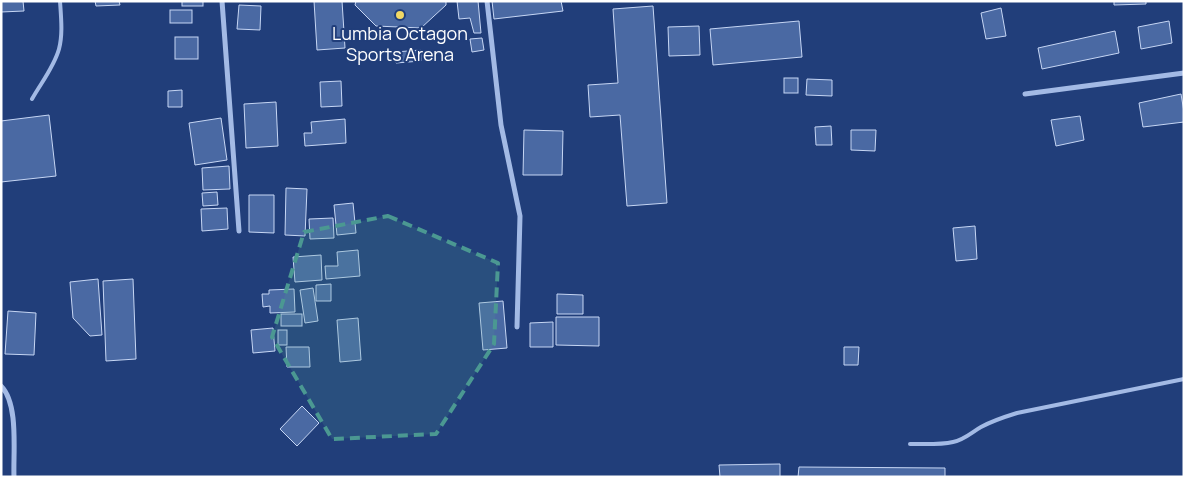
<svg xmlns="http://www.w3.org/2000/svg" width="1185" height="478" font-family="Manrope,sans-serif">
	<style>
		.building { fill: #4a69a3; stroke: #c6d6f4 }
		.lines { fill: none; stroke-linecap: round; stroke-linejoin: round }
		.lane { stroke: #a3bae5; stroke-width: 4 }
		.street { stroke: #a3bae5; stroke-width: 5 }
		.marked { fill: #4b9892; fill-opacity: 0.2; stroke: #4b9892; stroke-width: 4; stroke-dasharray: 10 6; stroke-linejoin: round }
		.poi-dot { fill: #f1d865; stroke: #213e7a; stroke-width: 2 }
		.labels { text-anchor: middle; stroke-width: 4; stroke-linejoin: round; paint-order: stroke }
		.poi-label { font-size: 18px; fill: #fff; stroke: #213e7a }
	</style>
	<rect width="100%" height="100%" fill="#213e7a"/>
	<g class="building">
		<polygon points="1,1 23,1 24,11 1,12"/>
		<polygon points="95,1 119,1 120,5 96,6"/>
		<rect x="182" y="1" width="21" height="5"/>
		<polygon points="314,1 342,1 345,48 317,50"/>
		<polygon points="356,1 446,1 446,5 421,28 376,26 355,5"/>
		<polygon points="457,1 478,1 481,33 474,33 470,18 459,19"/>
		<polygon points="492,1 561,1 563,11 494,19"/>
		<polygon points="1114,1 1146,1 1146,4 1114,5"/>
		<polygon points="239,5 261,6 260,30 237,29"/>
		<polygon points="653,6 667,203 627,206 620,115 590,117 588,85 618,83 613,9"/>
		<polygon points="1001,8 1006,36 986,39 981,13"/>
		<rect x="170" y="10" width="22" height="13"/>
		<polygon points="799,21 802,57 713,65 710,29"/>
		<polygon points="1169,21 1172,43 1141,49 1138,27"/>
		<polygon points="699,26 700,55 669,56 668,27"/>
		<polygon points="1115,31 1119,53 1042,69 1038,48"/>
		<rect x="175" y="37" width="23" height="22"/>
		<polygon points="482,38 484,50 472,52 470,39"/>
		<polygon points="421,50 421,61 396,63 395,52"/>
		<rect x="784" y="78" width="14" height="15"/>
		<polygon points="807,79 832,80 832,96 806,95"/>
		<polygon points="341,81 342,106 321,107 320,82"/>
		<polygon points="182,90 182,107 168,107 168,91"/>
		<polygon points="1181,94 1184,112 1184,122 1143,127 1139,103"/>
		<polygon points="276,102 278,146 246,148 244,104"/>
		<polygon points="49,115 56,176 1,182 1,121"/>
		<polygon points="1080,116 1084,140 1056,146 1051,120"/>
		<polygon points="221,118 227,160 195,165 189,123"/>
		<polygon points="345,119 346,143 305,146 304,133 312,133 311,122"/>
		<polygon points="831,126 832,145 816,145 815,127"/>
		<polygon points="524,130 563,131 562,175 523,175"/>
		<polygon points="851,130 876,130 875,151 851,150"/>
		<polygon points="229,166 230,189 203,190 202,168"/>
		<polygon points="286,188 307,189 305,236 285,235"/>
		<polygon points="217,192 218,205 203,206 202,193"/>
		<polygon points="249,195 274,195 274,233 249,232"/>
		<polygon points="353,203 356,233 337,235 334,205"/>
		<polygon points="227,208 228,229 202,231 201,209"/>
		<polygon points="333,218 334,238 310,239 309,219"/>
		<polygon points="975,226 977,259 956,261 953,228"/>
		<polygon points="358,250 360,276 326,279 325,266 338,266 337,252"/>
		<polygon points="321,255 322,280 295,282 293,257"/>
		<polygon points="98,279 102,335 90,336 73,318 70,282"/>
		<polygon points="133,279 136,359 106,361 103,281"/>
		<polygon points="331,284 331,301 316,301 316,285"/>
		<polygon points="313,288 318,321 305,323 300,290"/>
		<polygon points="294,289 295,312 270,313 270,306 263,307 262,294 269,294 269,290"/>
		<polygon points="557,294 583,295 583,314 557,314"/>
		<polygon points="503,301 507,348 483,350 479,303"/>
		<polygon points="8,311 36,313 34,355 5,354"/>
		<rect x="281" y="314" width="21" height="12"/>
		<polygon points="556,317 599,317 599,346 556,345"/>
		<polygon points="358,318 361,360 340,362 337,320"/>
		<polygon points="553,322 553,347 530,347 530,323"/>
		<polygon points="273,328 275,351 253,353 251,330"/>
		<rect x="278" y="330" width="9" height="15"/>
		<polygon points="286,347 309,347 310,367 287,367"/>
		<polygon points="844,347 859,347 858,365 844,365"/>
		<polygon points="302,406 319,423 297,446 280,429"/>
		<polygon points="780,464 780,477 720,477 719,465"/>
		<polygon points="799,467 945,468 945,477 798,477"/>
	</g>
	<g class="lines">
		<g class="lane">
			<path d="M32,99C41,83 54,67 59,49C63,34 61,17 60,1"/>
			<path d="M910,444C924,444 940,445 953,442C964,440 972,432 981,427C992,421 1004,417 1017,413L1184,379"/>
		</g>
		<g class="street">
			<polyline points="222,1 239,231"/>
			<polyline points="487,1 501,125 520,216 517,327"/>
			<polyline points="1025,94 1184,73"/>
			<path d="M1,386C19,404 13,452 14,477"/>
		</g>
	</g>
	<path class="marked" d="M388,216L498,263L494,344L436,434L332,439L272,337L304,232Z"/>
	<circle class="poi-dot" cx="400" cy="15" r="5"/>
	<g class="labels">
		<g class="poi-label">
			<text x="400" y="40">Lumbia Octagon<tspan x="400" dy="21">Sports Arena</tspan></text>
		</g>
	</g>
	<rect width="1185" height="478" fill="none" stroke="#ffffff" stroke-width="5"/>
</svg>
